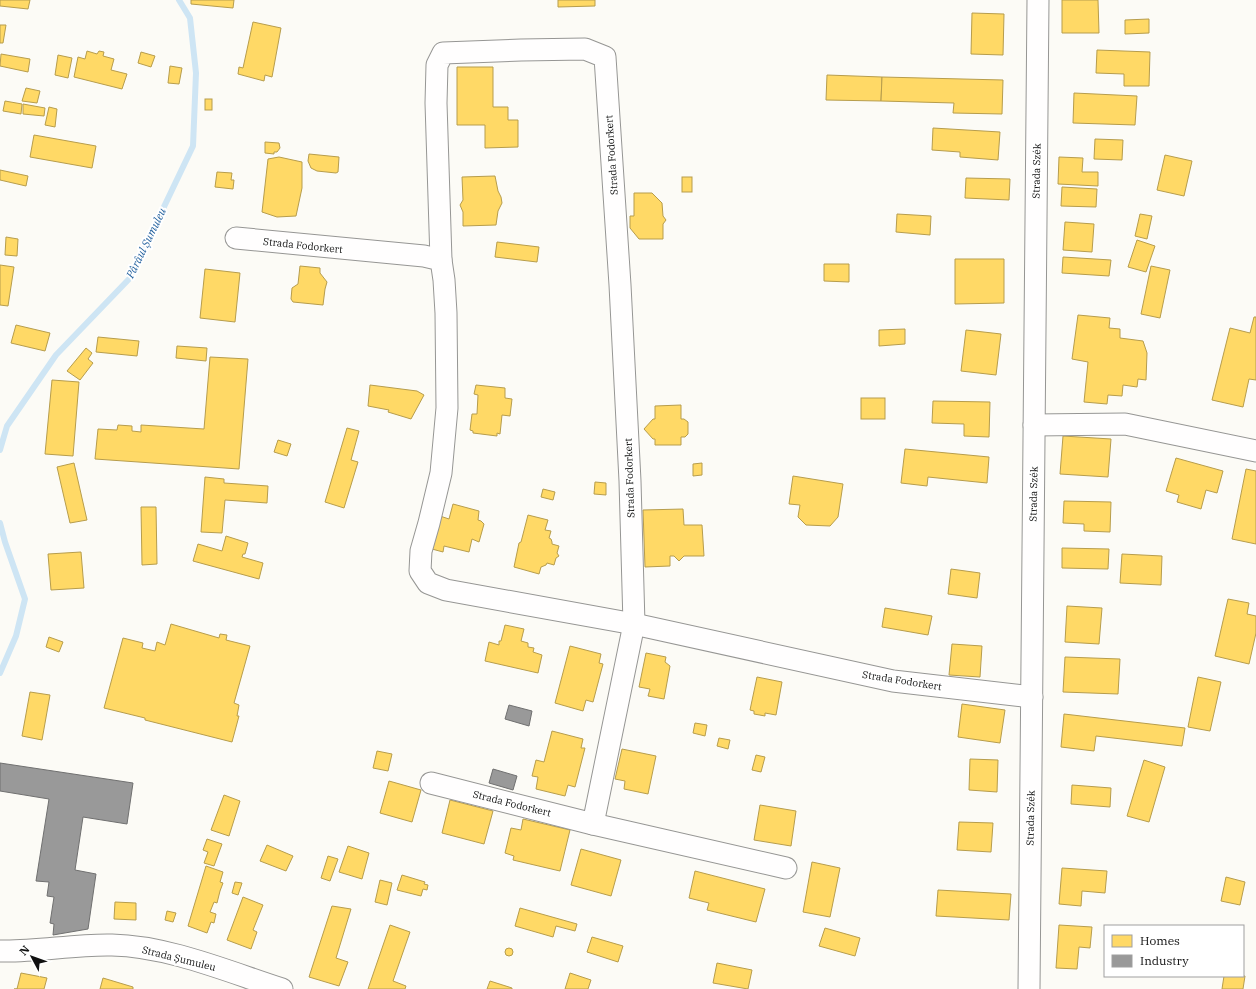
<svg xmlns="http://www.w3.org/2000/svg" width="1256" height="989" font-family="'IBM Plex Serif',serif">
	<style>
		.homes { fill: #ffd966; stroke: #b79d4c }
		.industry { fill: #999; stroke: #707070 }
		.lines { fill: none; stroke-linecap: round; stroke-linejoin: round }
		.stream { stroke: #cee5f4; stroke-width: 6 }
		.minor-casing { stroke: #969694; stroke-width: 23 }
		.minor { stroke: #fffefe; stroke-width: 21 }
		.labels { text-anchor: middle; stroke-width: 4; stroke-linejoin: round; paint-order: stroke }
		.street-label { font-size: 10px; fill: #101010; stroke: #fff }
		.water-label { font-size: 11px; font-style: italic; fill: #1f5e9c; stroke: #fff }
	</style>
	<rect width="100%" height="100%" fill="#fcfbf6"/>
	<g class="homes">
		<polygon points="0,0 30,0 28,9 0,6"/>
		<polygon points="191,0 234,0 233,8 191,4"/>
		<polygon points="558,0 595,0 595,6 558,7"/>
		<polygon points="1062,0 1098,0 1099,33 1062,33"/>
		<polygon points="972,13 1004,14 1003,55 971,54"/>
		<polygon points="1149,19 1149,33 1125,34 1125,20"/>
		<polygon points="253,22 281,28 272,77 265,75 264,81 238,74 239,67 243,68"/>
		<polygon points="0,25 6,25 3,43 0,43"/>
		<polygon points="1097,50 1150,52 1149,86 1124,86 1124,74 1096,73"/>
		<polygon points="87,51 97,54 99,51 104,52 103,56 114,59 111,70 127,74 122,89 74,77 78,57 85,59"/>
		<polygon points="141,52 155,56 151,67 138,63"/>
		<polygon points="1,54 30,59 28,72 0,66"/>
		<polygon points="58,55 72,58 68,78 55,75"/>
		<polygon points="170,66 182,68 179,84 168,83"/>
		<polygon points="457,67 493,67 493,107 508,107 508,120 518,120 518,147 485,148 485,125 457,125"/>
		<polygon points="827,75 882,77 881,101 826,100"/>
		<polygon points="882,77 1003,80 1002,114 953,113 954,103 881,101"/>
		<polygon points="26,88 40,91 37,103 22,101"/>
		<polygon points="1074,93 1137,96 1135,125 1073,123"/>
		<rect x="205" y="99" width="7" height="11"/>
		<polygon points="5,101 22,104 21,114 3,111"/>
		<polygon points="23,104 45,108 44,116 23,114"/>
		<polygon points="49,107 57,109 55,127 45,125"/>
		<polygon points="933,128 1000,132 998,160 960,157 960,152 932,150"/>
		<polygon points="34,135 96,146 92,168 30,157"/>
		<polygon points="1095,139 1123,140 1122,160 1094,159"/>
		<polygon points="265,142 279,143 280,148 277,152 274,152 274,154 265,153"/>
		<polygon points="309,154 339,157 338,172 336,173 317,171 311,168 308,161"/>
		<polygon points="1165,155 1192,161 1184,196 1157,190"/>
		<polygon points="279,157 302,162 302,188 296,216 277,217 262,212 268,159"/>
		<polygon points="1059,157 1083,158 1082,172 1098,172 1098,186 1058,184"/>
		<polygon points="0,170 28,176 26,186 0,180"/>
		<polygon points="217,172 232,173 231,180 234,180 233,189 215,187"/>
		<polygon points="495,176 498,191 501,197 502,203 498,211 496,225 463,226 463,212 460,205 463,200 462,177"/>
		<rect x="682" y="177" width="10" height="15"/>
		<polygon points="966,178 1010,179 1009,200 965,198"/>
		<polygon points="1062,187 1097,189 1096,207 1061,206"/>
		<polygon points="634,193 652,193 662,203 663,216 666,220 663,224 663,239 639,239 630,228 630,216 634,216"/>
		<polygon points="897,214 931,216 930,235 896,232"/>
		<polygon points="1140,214 1152,216 1147,239 1135,236"/>
		<polygon points="1065,222 1094,224 1092,252 1063,250"/>
		<polygon points="6,237 18,239 17,256 5,255"/>
		<polygon points="1137,240 1155,246 1146,272 1128,267"/>
		<polygon points="497,242 539,247 537,262 495,257"/>
		<polygon points="1063,257 1111,260 1109,276 1062,273"/>
		<polygon points="955,259 1004,259 1004,303 955,304"/>
		<polygon points="824,264 849,264 849,282 824,281"/>
		<polygon points="0,265 14,267 8,306 0,305"/>
		<polygon points="300,266 320,268 320,273 327,282 325,289 323,305 293,302 291,299 292,288 298,284"/>
		<polygon points="1151,266 1170,270 1160,318 1141,314"/>
		<polygon points="205,269 240,273 235,322 200,318"/>
		<polygon points="1078,315 1110,318 1109,328 1120,329 1120,338 1143,341 1147,353 1146,380 1138,379 1137,387 1123,385 1122,396 1108,395 1107,404 1084,402 1088,362 1072,359"/>
		<polygon points="1254,317 1256,317 1256,380 1249,379 1243,407 1212,400 1230,328 1250,333"/>
		<polygon points="16,325 50,333 45,351 11,343"/>
		<polygon points="905,329 905,344 879,346 879,330"/>
		<polygon points="966,330 1001,334 996,375 961,371"/>
		<polygon points="98,337 139,341 137,356 96,352"/>
		<polygon points="177,346 207,348 206,361 176,358"/>
		<polygon points="86,348 92,353 88,359 93,363 80,380 67,371"/>
		<polygon points="210,357 248,359 239,469 95,459 98,429 117,430 118,425 132,426 132,431 141,432 141,425 204,429"/>
		<polygon points="52,380 79,382 73,456 45,454"/>
		<polygon points="370,385 417,391 424,395 411,419 388,412 389,410 368,406"/>
		<polygon points="476,385 505,388 505,398 512,399 510,416 502,415 500,434 497,433 497,436 473,433 473,431 470,430 472,414 477,414 478,395 474,394"/>
		<rect x="861" y="398" width="24" height="21"/>
		<polygon points="933,401 990,402 989,437 964,436 964,424 932,423"/>
		<polygon points="681,405 681,419 684,419 688,422 688,434 685,437 681,437 681,445 655,445 655,439 653,439 644,429 653,419 655,419 655,406"/>
		<polygon points="347,428 359,431 351,460 358,462 344,508 325,502"/>
		<polygon points="1063,436 1111,439 1108,477 1060,474"/>
		<polygon points="278,440 291,444 287,456 274,452"/>
		<polygon points="905,449 989,457 987,483 928,477 927,486 901,483"/>
		<polygon points="1176,458 1223,471 1217,493 1206,490 1201,509 1177,502 1179,495 1166,491"/>
		<polygon points="74,463 87,520 70,523 57,467"/>
		<polygon points="702,463 702,475 693,476 693,464"/>
		<polygon points="1246,469 1256,471 1256,544 1232,539"/>
		<polygon points="793,476 843,484 838,517 830,526 806,525 798,517 800,505 789,504"/>
		<polygon points="205,477 224,479 224,483 268,486 267,503 225,500 222,533 201,532"/>
		<polygon points="595,482 606,483 606,495 594,494"/>
		<polygon points="543,489 555,492 553,500 541,497"/>
		<polygon points="1064,501 1111,502 1110,532 1084,531 1084,524 1063,523"/>
		<polygon points="453,504 479,511 478,520 481,521 484,524 479,542 472,539 469,552 444,546 443,552 432,549 440,516 449,519"/>
		<polygon points="141,507 156,507 157,564 142,565"/>
		<polygon points="683,509 684,525 702,525 704,556 684,556 679,561 674,556 670,556 670,566 645,567 643,510"/>
		<polygon points="528,515 548,520 545,530 551,531 549,538 551,539 552,542 552,544 559,546 557,553 559,556 556,558 554,565 547,563 546,565 541,567 539,574 514,567 519,543 521,542"/>
		<polygon points="226,536 248,543 245,554 243,554 242,557 263,563 259,579 193,561 198,544 222,551"/>
		<polygon points="1062,548 1109,549 1108,569 1062,568"/>
		<polygon points="81,552 84,588 51,590 48,554"/>
		<polygon points="1122,554 1162,556 1161,585 1120,583"/>
		<polygon points="951,569 980,573 977,598 948,594"/>
		<polygon points="1228,599 1249,603 1247,614 1256,616 1256,633 1249,664 1215,656"/>
		<polygon points="1067,606 1102,608 1099,644 1065,642"/>
		<polygon points="885,608 932,616 928,635 882,627"/>
		<polygon points="171,624 219,638 220,634 227,635 226,640 250,646 234,703 239,705 237,716 239,716 232,742 145,720 145,718 104,708 123,638 143,643 142,648 155,651 157,642 165,645"/>
		<polygon points="505,625 524,629 521,641 528,643 528,647 534,648 533,652 542,655 538,673 485,661 489,642 499,645 499,641 501,641"/>
		<polygon points="49,637 63,642 59,652 46,647"/>
		<polygon points="952,644 982,646 980,677 949,675"/>
		<polygon points="570,646 601,654 599,663 603,664 593,702 586,700 583,711 555,703"/>
		<polygon points="646,653 666,657 665,662 670,666 664,699 648,696 650,689 639,687"/>
		<polygon points="1065,657 1120,659 1118,694 1063,692"/>
		<polygon points="757,677 782,682 776,715 765,713 765,716 754,714 754,711 750,710"/>
		<polygon points="1198,677 1221,682 1210,731 1188,727"/>
		<polygon points="30,692 50,695 42,740 22,736"/>
		<polygon points="962,704 1005,710 1000,743 958,737"/>
		<polygon points="1064,714 1185,728 1182,746 1096,736 1094,751 1061,747"/>
		<polygon points="695,723 707,725 705,736 693,733"/>
		<polygon points="552,731 583,739 581,748 585,748 575,787 568,785 565,796 536,789 538,777 532,776 536,760 544,762"/>
		<polygon points="719,738 730,740 728,749 717,746"/>
		<polygon points="622,749 656,756 648,794 624,789 625,781 615,779"/>
		<polygon points="377,751 392,754 388,771 373,768"/>
		<polygon points="756,755 765,757 761,772 752,770"/>
		<polygon points="970,759 998,760 997,792 969,790"/>
		<polygon points="1144,760 1165,767 1149,822 1127,816"/>
		<polygon points="389,781 421,790 412,822 380,813"/>
		<polygon points="1072,785 1111,788 1110,807 1071,804"/>
		<polygon points="224,795 240,801 229,836 211,830"/>
		<polygon points="450,800 493,811 484,844 442,833"/>
		<polygon points="760,805 796,811 791,846 754,840"/>
		<polygon points="523,819 570,830 560,871 513,860 514,856 505,853 511,828 521,830"/>
		<polygon points="959,822 993,823 991,852 957,850"/>
		<polygon points="207,839 222,844 214,866 204,863 208,852 203,850"/>
		<polygon points="267,845 293,856 286,871 260,861"/>
		<polygon points="348,846 369,853 362,879 339,872"/>
		<polygon points="581,849 621,860 611,896 571,885"/>
		<polygon points="328,856 338,859 330,881 321,878"/>
		<polygon points="812,862 840,868 830,917 803,912"/>
		<polygon points="206,866 223,872 220,882 223,883 220,891 217,903 214,902 210,912 216,914 214,923 211,922 207,933 188,926"/>
		<polygon points="1062,868 1107,871 1105,893 1082,891 1081,906 1059,904"/>
		<polygon points="695,871 765,889 756,922 707,910 709,903 689,898"/>
		<polygon points="402,875 425,882 424,884 428,885 427,890 423,889 421,896 397,890"/>
		<polygon points="1226,877 1245,882 1240,905 1221,901"/>
		<polygon points="380,880 392,883 387,905 375,902"/>
		<polygon points="235,882 242,883 238,895 232,893"/>
		<polygon points="938,890 1011,894 1009,920 936,916"/>
		<polygon points="243,897 263,905 253,930 257,932 251,949 227,940"/>
		<polygon points="115,902 136,903 136,920 114,919"/>
		<polygon points="332,906 351,909 336,958 348,962 339,986 309,977"/>
		<polygon points="520,908 577,924 575,931 556,926 553,937 515,926"/>
		<polygon points="167,911 176,913 173,922 165,920"/>
		<polygon points="390,925 410,932 393,981 406,986 405,989 368,989"/>
		<polygon points="1059,925 1092,927 1090,948 1079,947 1077,969 1056,968"/>
		<polygon points="825,928 860,938 855,956 819,946"/>
		<polygon points="592,937 623,946 618,962 587,952"/>
		<circle cx="509" cy="952" r="4"/>
		<polygon points="717,963 752,970 748,989 713,983"/>
		<polygon points="21,973 47,978 44,989 14,989 17,989"/>
		<polygon points="570,973 591,980 588,989 565,989"/>
		<polygon points="1224,976 1245,976 1243,989 1222,989"/>
		<polygon points="103,978 133,987 133,989 100,989"/>
		<polygon points="490,981 512,988 512,989 487,989"/>
	</g>
	<g class="industry">
		<polygon points="509,705 532,711 529,726 505,719"/>
		<polygon points="0,763 133,783 127,824 83,817 75,870 96,874 88,929 53,935 54,924 50,923 54,897 47,896 49,882 36,881 49,799 0,791"/>
		<polygon points="493,769 517,776 513,790 489,783"/>
	</g>
	<g class="lines">
		<g class="stream">
			<polyline points="0,450 7,426 56,355 130,278 193,146 196,73 190,18 179,0"/>
			<polyline points="0,523 5,542 25,599 16,636 0,673"/>
		</g>
		<defs>
			<g id="minor">
				<polyline points="236,238 424,256 441,260 444,280 446,313 447,408 441,473 429,523 421,551 420,571 428,583 446,590 634,624 893,681 1032,697"/>
				<polyline points="1034,425 1125,424 1256,451"/>
				<polyline points="431,783 593,824 634,624 630,481 620,285 605,57 585,49 521,50 443,53 437,65 436,103 441,260"/>
				<polyline points="593,824 786,868"/>
				<path d="M0,951C37,952 75,944 112,945C168,946 229,972 282,989"/>
				<polyline points="1029,989 1038,0"/>
			</g>
		</defs>
		<use href="#minor" class="minor-casing"/>
		<use href="#minor" class="minor"/>
	</g>
	<g class="labels">
		<g class="street-label">
			<text transform="translate(611 155) rotate(-94)" y="4">Strada Fodorkert</text>
			<text transform="translate(1036 171) rotate(-89)" y="4">Strada Szék</text>
			<text transform="translate(303 245) rotate(6)" y="4">Strada Fodorkert</text>
			<text transform="translate(629 478) rotate(-92)" y="4">Strada Fodorkert</text>
			<text transform="translate(1033 494) rotate(-89)" y="4">Strada Szék</text>
			<text transform="translate(902 680) rotate(9)" y="4">Strada Fodorkert</text>
			<text transform="translate(512 803) rotate(14)" y="4">Strada Fodorkert</text>
			<text transform="translate(1030 818) rotate(-89)" y="4">Strada Szék</text>
			<text transform="translate(179 958) rotate(14)" y="4">Strada Șumuleu</text>
		</g>
		<g class="water-label">
			<text transform="translate(146 243) rotate(-64)" y="4">Pârâul Șumuleu</text>
		</g>
	</g>
	<rect x="1104" y="925" width="140" height="52" fill="#ffffff" stroke="#9f9f9f"/>
	<rect x="1112" y="935" width="20" height="12" fill="#ffd966" stroke="#9f9f9f"/>
	<text x="1140" y="945" font-size="12" fill="#101010">Homes</text>
	<rect x="1112" y="955" width="20" height="12" fill="#999999" stroke="#9f9f9f"/>
	<text x="1140" y="965" font-size="12" fill="#101010">Industry</text>
	<g transform="translate(32 957) rotate(311)" stroke="#ffffff" stroke-width="3" paint-order="stroke">
	<path d="M0-3L7 15L0 10L-7 15Z" fill="#101010"/>
	<text y="-6" font-size="11" font-weight="bold" text-anchor="middle" fill="#101010">N</text>
	</g>
</svg>
